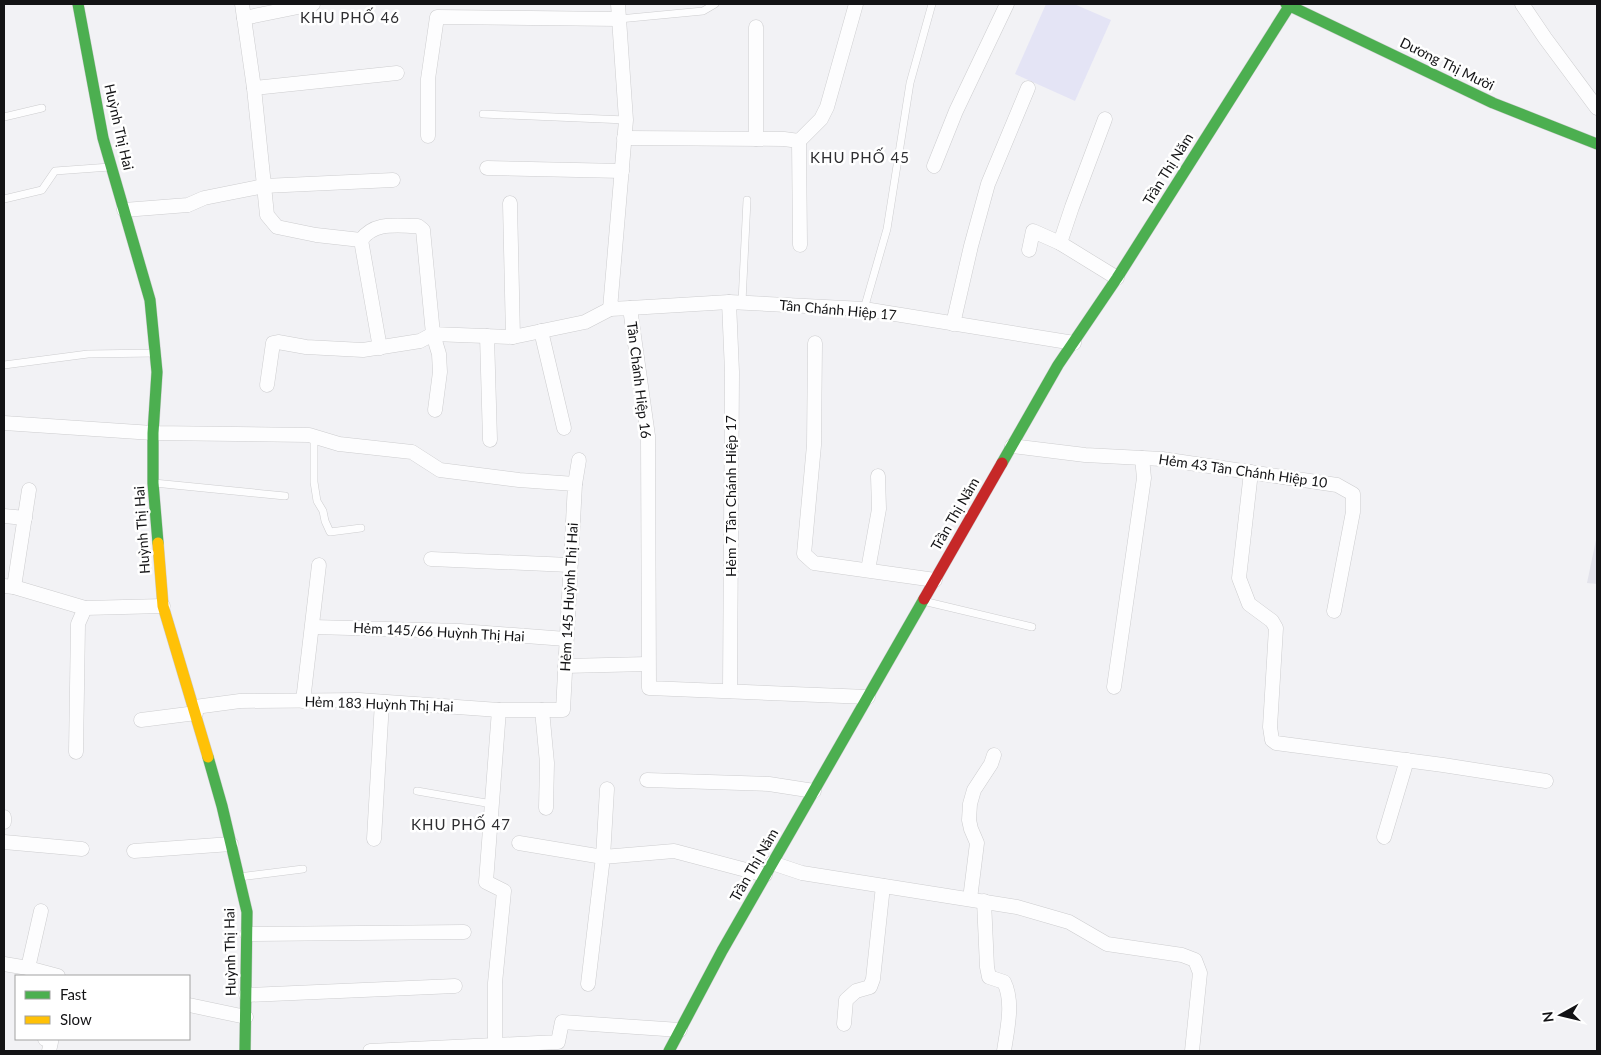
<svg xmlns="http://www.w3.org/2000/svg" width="1601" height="1055" font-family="Lato,sans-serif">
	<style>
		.built { fill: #e3e3eb }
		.pitch { fill: #e4e4f5 }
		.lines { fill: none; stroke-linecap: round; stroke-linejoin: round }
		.lane-casing { stroke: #cdcdcf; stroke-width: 8 }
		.street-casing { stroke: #cdcdcf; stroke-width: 15 }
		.fast-casing { stroke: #cdcdcf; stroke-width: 12 }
		.slow-casing { stroke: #cdcdcf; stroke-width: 12 }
		.jam-casing { stroke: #cdcdcf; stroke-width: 12 }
		.lane { stroke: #fdfdfe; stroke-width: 7 }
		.street { stroke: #fdfdfe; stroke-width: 14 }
		.fast { stroke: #4caf50; stroke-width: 11 }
		.slow { stroke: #ffc107; stroke-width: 11 }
		.jam { stroke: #c62828; stroke-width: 11 }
		.labels { text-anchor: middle; stroke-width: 5; stroke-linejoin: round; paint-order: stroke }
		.street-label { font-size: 14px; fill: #131315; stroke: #fff }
		.neighbourhood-label { font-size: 15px; letter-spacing: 1px; fill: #2e2e31; stroke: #fff }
	</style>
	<rect width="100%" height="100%" fill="#f2f2f5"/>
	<polygon class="built" points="1597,535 1597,584 1587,583"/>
	<polygon class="pitch" points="1046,4 1074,4 1111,20 1075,101 1015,74"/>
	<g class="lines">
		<defs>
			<g id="lane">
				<polyline points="619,19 703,11 715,4"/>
				<polyline points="483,114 626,120"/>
				<polyline points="4,117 42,108"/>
				<polyline points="4,199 42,190 55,171 110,167"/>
				<polyline points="742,302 747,200"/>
				<polyline points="864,309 887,229 910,83 932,4"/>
				<polyline points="4,365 88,354 155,353"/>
				<polyline points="314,437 314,482 317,501 323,511 325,521 330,532 361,528"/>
				<polyline points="154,483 285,496"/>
				<polyline points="923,601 1032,627"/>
				<polyline points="417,791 492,804"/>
				<polyline points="239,877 303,869"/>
			</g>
			<g id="street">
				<polyline points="242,4 254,88 267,215 277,227 316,235 361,240 380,348"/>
				<polyline points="618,4 626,120 610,309 630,308 648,436 649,688 868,697"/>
				<polyline points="1522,4 1545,38 1597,108"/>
				<polyline points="244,18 313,4"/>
				<polyline points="756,27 756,139"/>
				<polyline points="254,88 397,73"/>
				<polyline points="428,136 428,79 437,17 619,19"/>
				<polyline points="624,138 784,139 799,141 800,245"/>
				<polyline points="799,141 821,119 827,107 856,4"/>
				<polyline points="934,166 956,111 1007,4"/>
				<polyline points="487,168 622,171"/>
				<polyline points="510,203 513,337"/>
				<polyline points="124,210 188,205 204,198 264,186 393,180"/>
				<path d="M361,240C375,221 397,226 418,226L423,230L433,334L513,337L585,322L610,309"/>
				<polyline points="1060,243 1072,207 1105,119"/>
				<polyline points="1029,250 1033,231 1060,243 1117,278"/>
				<polyline points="729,302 732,372 730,691"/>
				<polyline points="630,308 729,302 864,309 1074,343"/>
				<polyline points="953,324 971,246 988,184 1028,88"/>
				<polyline points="541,331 564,428"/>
				<polyline points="487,336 490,440"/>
				<polyline points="815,343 814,445 804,554 814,563 935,580"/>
				<polyline points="267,385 273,343 278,342 306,347 363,350 420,341 433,334 439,354 440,372 435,410"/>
				<polyline points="4,423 153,433 309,435 339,444 412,452 440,470 519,480 575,484 563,710 499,710 359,700 240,701 195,707"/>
				<polyline points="1012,446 1085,455 1162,459 1337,485 1353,494 1353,512 1334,611"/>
				<polyline points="1251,472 1239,578 1249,604 1272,621 1276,628 1270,727 1272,740 1276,743 1443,765 1546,781"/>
				<polyline points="575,484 579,460"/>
				<polyline points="4,516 25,518"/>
				<polyline points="431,559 570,565"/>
				<polyline points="868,570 879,509 878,476"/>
				<polyline points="4,586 14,587 85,608 163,606"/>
				<polyline points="14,587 29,490"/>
				<polyline points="313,627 460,631 566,639"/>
				<polyline points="565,666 648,664"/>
				<polyline points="1114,687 1144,478 1142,458"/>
				<polyline points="303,701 319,565"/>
				<polyline points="542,710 547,763 546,808"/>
				<polyline points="141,720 196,713"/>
				<polyline points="76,752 78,624 85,608"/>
				<polyline points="647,780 769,784 814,791"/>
				<polyline points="4,817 4,822"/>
				<polyline points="1384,837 1407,760"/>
				<polyline points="374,839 382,702"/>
				<polyline points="4,842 82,849"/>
				<polyline points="519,843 603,857 607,789"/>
				<polyline points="134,851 231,844"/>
				<polyline points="772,863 802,873 1017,907 1069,922 1107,944 1182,955 1195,960 1200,973 1192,1051"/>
				<polyline points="970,899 977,843 971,829 969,820 970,804 974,790 991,764 994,755"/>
				<path d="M984,901L987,967L989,977L1004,982C1014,1002 1007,1030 1004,1051"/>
				<polyline points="41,911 28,968 58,976"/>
				<polyline points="247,934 464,932"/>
				<polyline points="4,964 28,968"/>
				<polyline points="588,984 603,857 674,851 765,875"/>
				<polyline points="246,995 455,986"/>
				<polyline points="189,1005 246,1017"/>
				<polyline points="844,1024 846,1000 856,991 870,987 873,979 883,886"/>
				<polyline points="45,1039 51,1042 49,1051"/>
				<polyline points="495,1045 495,983 504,891 486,882 499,710"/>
				<polyline points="370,1051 558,1042 562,1022 680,1030"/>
			</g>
			<g id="fast">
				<polyline points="78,4 103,138 150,300 157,372 153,433 153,483 158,543"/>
				<polyline points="1286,4 1493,103 1597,144"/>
				<polyline points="1002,463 1058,365 1117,278 1290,5"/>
				<polyline points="208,757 222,806 247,912 245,1051"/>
				<polyline points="669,1051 722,951 924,599"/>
			</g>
			<polyline id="slow" points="158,543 163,606 208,757"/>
			<polyline id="jam" points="924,599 1002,463"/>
		</defs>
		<use href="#lane" class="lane-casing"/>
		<use href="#street" class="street-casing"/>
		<use href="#fast" class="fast-casing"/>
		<use href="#slow" class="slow-casing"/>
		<use href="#jam" class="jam-casing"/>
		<use href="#lane" class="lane"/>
		<use href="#street" class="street"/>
		<use href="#fast" class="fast"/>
		<use href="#slow" class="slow"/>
		<use href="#jam" class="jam"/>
	</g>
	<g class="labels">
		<g class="street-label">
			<text transform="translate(1447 64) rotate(26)" y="5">Dương Thị Mười</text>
			<text transform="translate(119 127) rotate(77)" y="5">Huỳnh Thị Hai</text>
			<text transform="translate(1168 169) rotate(-58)" y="5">Trần Thị Năm</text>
			<text transform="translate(838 310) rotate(5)" y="5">Tân Chánh Hiệp 17</text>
			<text transform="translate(639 380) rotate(83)" y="5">Tân Chánh Hiệp 16</text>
			<text transform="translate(1243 471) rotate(8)" y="5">Hẻm 43 Tân Chánh Hiệp 10</text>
			<text transform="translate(731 496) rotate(-90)" y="5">Hẻm 7 Tân Chánh Hiệp 17</text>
			<text transform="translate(955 514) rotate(-60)" y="5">Trần Thị Năm</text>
			<text transform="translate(142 530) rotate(-94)" y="5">Huỳnh Thị Hai</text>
			<text transform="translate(569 597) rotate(-87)" y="5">Hẻm 145 Huỳnh Thị Hai</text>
			<text transform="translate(439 632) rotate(3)" y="5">Hẻm 145/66 Huỳnh Thị Hai</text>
			<text transform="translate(379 704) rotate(2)" y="5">Hẻm 183 Huỳnh Thị Hai</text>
			<text transform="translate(754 865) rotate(-60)" y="5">Trần Thị Năm</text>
			<text transform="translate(230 952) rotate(-91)" y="5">Huỳnh Thị Hai</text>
		</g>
		<g class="neighbourhood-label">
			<text x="350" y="23">KHU PHỐ 46</text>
			<text x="860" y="163">KHU PHỐ 45</text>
			<text x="461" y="830">KHU PHỐ 47</text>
		</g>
	</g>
	<rect width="1601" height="1055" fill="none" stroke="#131315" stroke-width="10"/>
	<rect x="15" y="975" width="175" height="65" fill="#ffffff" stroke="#a1a1a1"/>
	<rect x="25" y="991" width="25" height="8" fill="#4caf50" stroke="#a1a1a1"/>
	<text x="60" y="1000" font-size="15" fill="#131315">Fast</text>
	<rect x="25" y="1016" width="25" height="8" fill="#ffc107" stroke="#a1a1a1"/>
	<text x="60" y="1025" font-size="15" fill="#131315">Slow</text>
	<g transform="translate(1561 1015) rotate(262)" stroke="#ffffff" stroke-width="4" paint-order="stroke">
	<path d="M0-4L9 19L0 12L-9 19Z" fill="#131315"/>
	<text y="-8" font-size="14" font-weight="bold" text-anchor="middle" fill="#131315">N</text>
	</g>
</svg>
